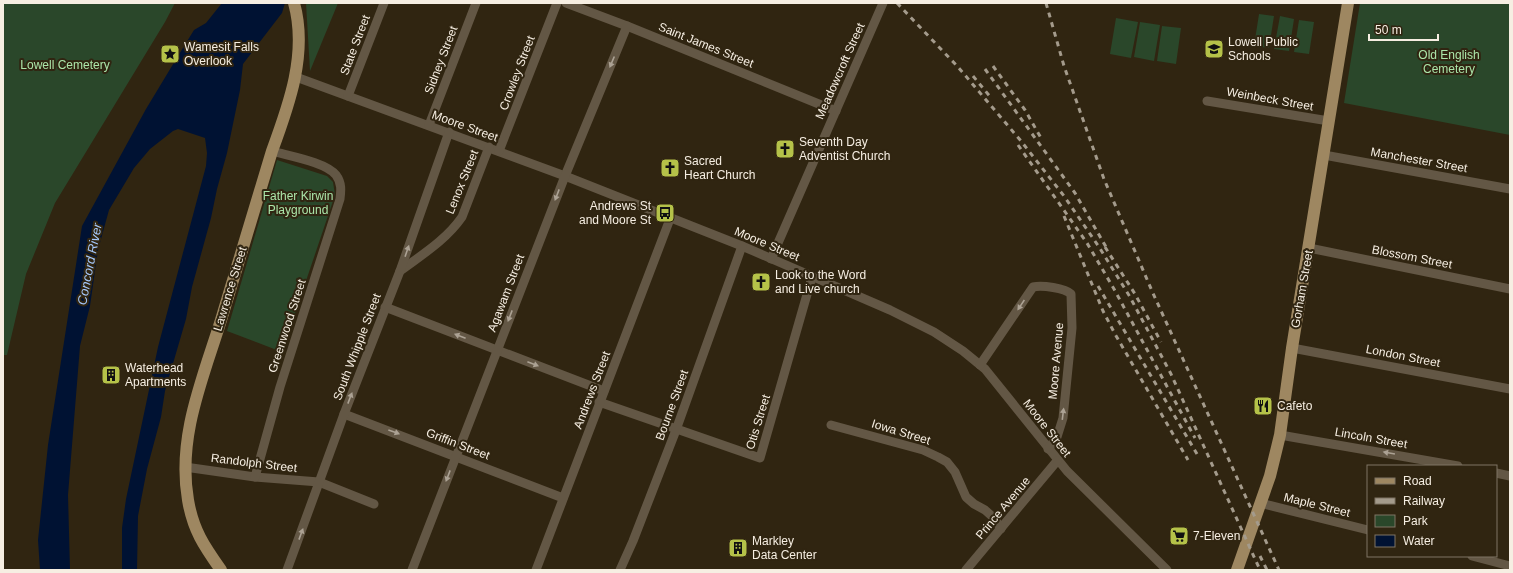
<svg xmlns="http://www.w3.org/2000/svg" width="1513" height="573" font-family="Helvetica,sans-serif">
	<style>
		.green { fill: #2a472a }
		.water { fill: #001233 }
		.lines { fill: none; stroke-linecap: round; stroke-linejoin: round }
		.minor { stroke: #635745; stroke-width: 9 }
		.major { stroke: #9e8761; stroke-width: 12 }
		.rail { stroke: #a49b8c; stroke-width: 3; stroke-dasharray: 5 5; stroke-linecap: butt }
		.oneway { fill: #aca294 }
		.labels { text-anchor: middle; stroke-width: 4; stroke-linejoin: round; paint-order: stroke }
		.poi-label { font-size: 12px; fill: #f6eee2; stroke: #302511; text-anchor: start }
		.street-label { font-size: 12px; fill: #f6eee2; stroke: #302511 }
		.park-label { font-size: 12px; fill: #abe5a9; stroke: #302511 }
		.water-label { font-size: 13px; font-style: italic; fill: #a5c8fb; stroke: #302511 }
	</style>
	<rect width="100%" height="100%" fill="#302511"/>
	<g class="green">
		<polygon points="3,3 175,3 165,22 55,203 26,274 7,355 3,355"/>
		<polygon points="306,3 338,3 310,71"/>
		<polygon points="1360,3 1510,3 1510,135 1344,103"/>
		<polygon points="1259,14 1274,16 1269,48 1254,46"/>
		<polygon points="1280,16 1294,19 1289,51 1274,49"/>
		<polygon points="1116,18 1138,22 1131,58 1110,54"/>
		<polygon points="1299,20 1314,22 1309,54 1294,52"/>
		<polygon points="1140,22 1160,25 1154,61 1134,57"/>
		<polygon points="1162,26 1181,28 1176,64 1157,61"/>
		<polygon points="277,160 327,176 333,182 335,195 282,352 227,331"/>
	</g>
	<polygon class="water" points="222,3 285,3 282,13 243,64 240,90 227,153 217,189 211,218 192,287 186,319 165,391 161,417 147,469 138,516 137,570 122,570 122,528 126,499 158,347 206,166 207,153 205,138 178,129 173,131 150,149 134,168 109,210 98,250 90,306 80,346 68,495 70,570 40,570 38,540 48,445 82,226 146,109 178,56 194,30 206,23"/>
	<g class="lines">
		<g class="minor">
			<polyline points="566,3 627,26 836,111"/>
			<polyline points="296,77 565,176 742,246 890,310 934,332 963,351 985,369 1067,471 1167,570"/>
			<polyline points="348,96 384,3"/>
			<polyline points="1207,101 1329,121"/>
			<polyline points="429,125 476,3"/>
			<polyline points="499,151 557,3"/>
			<polyline points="1324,155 1510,189"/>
			<polyline points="1309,248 1510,289"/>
			<polyline points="771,259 883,3"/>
			<path d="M400,271C423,254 446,240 462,217L489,147"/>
			<polyline points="385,307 604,391"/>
			<polyline points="1292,348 1510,389"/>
			<path d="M980,365L1033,287C1042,285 1065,288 1071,294L1072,328L1063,418L1057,437L1048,449"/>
			<polyline points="599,402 760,458 812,277"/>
			<polyline points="344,414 563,498"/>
			<polyline points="831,425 923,450 938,457 947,462 955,472 966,497 974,504 985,510 995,519 1001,529"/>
			<polyline points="1280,435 1458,466"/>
			<polyline points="185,467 255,477 319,482 374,504"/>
			<polyline points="1496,473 1510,476"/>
			<path d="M255,477L280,387L340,199C341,191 342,183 336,175C326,162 289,156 272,151"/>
			<polyline points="1260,503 1368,530"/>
			<polyline points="1472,556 1510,566"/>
			<polyline points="287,570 344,414 400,271 449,132"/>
			<polyline points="412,570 565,176 627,26"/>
			<polyline points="536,570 670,219"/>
			<polyline points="620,570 633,541 676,430 742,246"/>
			<polyline points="966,570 1057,461"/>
		</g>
		<g class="major">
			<path d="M221,570C204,546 193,530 188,500C177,437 203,378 221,320C238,263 255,207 272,151C289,105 308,53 294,3"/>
			<polyline points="1237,570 1270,476 1280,435 1292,348 1348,3"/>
		</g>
		<g class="rail">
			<polyline points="897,3 958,67 1021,141 1064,196 1099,247 1130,297 1171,374 1260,570"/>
			<polyline points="1046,3 1064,66 1104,179 1152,291 1279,570"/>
			<polyline points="993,66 1025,110 1041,138"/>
			<polyline points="985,69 1075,193 1106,247"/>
			<polyline points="973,76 992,99"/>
			<polyline points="1018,145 1087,243 1114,289 1195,438"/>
			<polyline points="1064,216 1103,311 1115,334 1188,460"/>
			<polyline points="1105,247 1135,294 1161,342"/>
			<polyline points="1098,286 1197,454"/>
			<polyline points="1260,556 1267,570"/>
		</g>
	</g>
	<defs><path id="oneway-solid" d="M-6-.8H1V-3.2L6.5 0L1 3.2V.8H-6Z"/></defs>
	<g class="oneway">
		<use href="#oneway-solid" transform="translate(612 62) rotate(113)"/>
		<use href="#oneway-solid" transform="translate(557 195) rotate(111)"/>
		<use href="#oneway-solid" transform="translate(407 251) rotate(-71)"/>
		<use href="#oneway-solid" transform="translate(1021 305) rotate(124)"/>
		<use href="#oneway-solid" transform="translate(510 316) rotate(111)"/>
		<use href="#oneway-solid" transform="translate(460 336) rotate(-159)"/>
		<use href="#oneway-solid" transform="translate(533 364) rotate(21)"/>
		<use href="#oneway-solid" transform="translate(350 398) rotate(-69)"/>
		<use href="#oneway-solid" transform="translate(1063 414) rotate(-83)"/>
		<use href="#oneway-solid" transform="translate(394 432) rotate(20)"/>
		<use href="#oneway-solid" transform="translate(1389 453) rotate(-170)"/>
		<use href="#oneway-solid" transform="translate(448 476) rotate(111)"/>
		<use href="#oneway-solid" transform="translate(301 534) rotate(-70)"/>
	</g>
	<defs>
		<symbol id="school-square" viewBox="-11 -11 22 22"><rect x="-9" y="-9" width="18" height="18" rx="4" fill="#b5c249" stroke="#302511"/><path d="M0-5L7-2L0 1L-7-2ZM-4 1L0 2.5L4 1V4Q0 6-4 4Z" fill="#111"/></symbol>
		<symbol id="sight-square" viewBox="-11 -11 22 22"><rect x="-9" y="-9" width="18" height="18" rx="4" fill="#b5c249" stroke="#302511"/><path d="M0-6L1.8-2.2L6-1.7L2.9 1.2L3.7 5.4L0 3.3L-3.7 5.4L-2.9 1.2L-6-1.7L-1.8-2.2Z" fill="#111"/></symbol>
		<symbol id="church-square" viewBox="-11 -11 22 22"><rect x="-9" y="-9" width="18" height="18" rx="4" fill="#b5c249" stroke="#302511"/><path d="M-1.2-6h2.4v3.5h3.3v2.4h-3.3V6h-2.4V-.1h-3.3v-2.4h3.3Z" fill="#111"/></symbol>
		<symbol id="bus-square" viewBox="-11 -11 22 22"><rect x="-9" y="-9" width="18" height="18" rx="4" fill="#b5c249" stroke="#302511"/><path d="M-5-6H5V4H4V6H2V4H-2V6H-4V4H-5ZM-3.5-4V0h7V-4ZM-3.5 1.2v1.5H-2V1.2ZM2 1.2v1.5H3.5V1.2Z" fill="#111"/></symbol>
		<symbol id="building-square" viewBox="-11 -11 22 22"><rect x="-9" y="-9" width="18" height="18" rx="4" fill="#b5c249" stroke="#302511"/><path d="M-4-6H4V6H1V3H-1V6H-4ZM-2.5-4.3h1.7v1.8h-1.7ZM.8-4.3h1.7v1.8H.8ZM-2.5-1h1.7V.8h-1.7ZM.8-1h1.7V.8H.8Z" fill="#111"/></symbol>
		<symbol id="restaurant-square" viewBox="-11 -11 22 22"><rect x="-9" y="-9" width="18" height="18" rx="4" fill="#b5c249" stroke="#302511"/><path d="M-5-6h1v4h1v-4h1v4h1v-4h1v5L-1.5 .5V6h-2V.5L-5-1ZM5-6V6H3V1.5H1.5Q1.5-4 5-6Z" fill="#111"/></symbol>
		<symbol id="supermarket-square" viewBox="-11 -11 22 22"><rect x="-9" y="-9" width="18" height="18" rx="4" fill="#b5c249" stroke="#302511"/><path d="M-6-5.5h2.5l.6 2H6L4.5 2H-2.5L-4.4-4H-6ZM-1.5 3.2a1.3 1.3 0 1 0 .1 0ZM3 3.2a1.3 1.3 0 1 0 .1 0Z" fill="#111"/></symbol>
	</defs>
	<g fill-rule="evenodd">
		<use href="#school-square" x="1203" y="38" width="22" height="22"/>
		<use href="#sight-square" x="159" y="43" width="22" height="22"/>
		<use href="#church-square" x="774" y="138" width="22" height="22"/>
		<use href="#church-square" x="659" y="157" width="22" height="22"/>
		<use href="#bus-square" x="654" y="202" width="22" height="22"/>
		<use href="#church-square" x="750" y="271" width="22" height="22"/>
		<use href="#building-square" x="100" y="364" width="22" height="22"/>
		<use href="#restaurant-square" x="1252" y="395" width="22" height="22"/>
		<use href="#supermarket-square" x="1168" y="525" width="22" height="22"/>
		<use href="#building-square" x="727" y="537" width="22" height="22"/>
	</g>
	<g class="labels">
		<g class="poi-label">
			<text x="1228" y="46">Lowell Public<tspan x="1228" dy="14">Schools</tspan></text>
			<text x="184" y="51">Wamesit Falls<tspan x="184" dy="14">Overlook</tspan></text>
			<text x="799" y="146">Seventh Day<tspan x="799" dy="14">Adventist Church</tspan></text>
			<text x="684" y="165">Sacred<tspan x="684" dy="14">Heart Church</tspan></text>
			<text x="651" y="210" text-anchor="end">Andrews St<tspan x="651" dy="14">and Moore St</tspan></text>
			<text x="775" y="279">Look to the Word<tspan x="775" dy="14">and Live church</tspan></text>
			<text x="125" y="372">Waterhead<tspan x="125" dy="14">Apartments</tspan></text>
			<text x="1277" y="410">Cafeto</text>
			<text x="1193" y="540">7-Eleven</text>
			<text x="752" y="545">Markley<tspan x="752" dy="14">Data Center</tspan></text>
		</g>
		<g class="street-label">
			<text transform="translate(355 45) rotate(-69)" y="4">State Street</text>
			<text transform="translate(706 45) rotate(22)" y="4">Saint James Street</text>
			<text transform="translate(441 60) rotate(-69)" y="4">Sidney Street</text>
			<text transform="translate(840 71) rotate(-66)" y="4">Meadowcroft Street</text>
			<text transform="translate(517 73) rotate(-69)" y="4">Crowley Street</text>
			<text transform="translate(1270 99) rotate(10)" y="4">Weinbeck Street</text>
			<text transform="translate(465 126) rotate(20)" y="4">Moore Street</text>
			<text transform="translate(1419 160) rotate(10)" y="4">Manchester Street</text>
			<text transform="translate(462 182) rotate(-68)" y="4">Lenox Street</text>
			<text transform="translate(767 244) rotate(23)" y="4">Moore Street</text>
			<text transform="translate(1412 257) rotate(11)" y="4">Blossom Street</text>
			<text transform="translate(230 289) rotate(-73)" y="4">Lawrence Street</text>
			<text transform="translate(1302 289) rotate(-80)" y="4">Gorham Street</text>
			<text transform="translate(506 293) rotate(-69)" y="4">Agawam Street</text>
			<text transform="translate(287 326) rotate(-72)" y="4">Greenwood Street</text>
			<text transform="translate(357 347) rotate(-69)" y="4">South Whipple Street</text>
			<text transform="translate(1403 356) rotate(11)" y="4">London Street</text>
			<text transform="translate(1056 361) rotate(-85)" y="4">Moore Avenue</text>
			<text transform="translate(592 390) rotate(-69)" y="4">Andrews Street</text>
			<text transform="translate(672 405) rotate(-70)" y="4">Bourne Street</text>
			<text transform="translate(758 422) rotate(-73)" y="4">Otis Street</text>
			<text transform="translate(1047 428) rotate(52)" y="4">Moore Street</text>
			<text transform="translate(901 432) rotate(17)" y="4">Iowa Street</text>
			<text transform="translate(1371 438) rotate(10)" y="4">Lincoln Street</text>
			<text transform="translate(458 444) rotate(21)" y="4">Griffin Street</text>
			<text transform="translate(254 463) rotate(7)" y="4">Randolph Street</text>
			<text transform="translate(1317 505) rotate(14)" y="4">Maple Street</text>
			<text transform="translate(1003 508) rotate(-50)" y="4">Prince Avenue</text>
		</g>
		<g class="park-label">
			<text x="1449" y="59">Old English<tspan x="1449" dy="14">Cemetery</tspan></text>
			<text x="65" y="69">Lowell Cemetery</text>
			<text x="298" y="200">Father Kirwin<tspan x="298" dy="14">Playground</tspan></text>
		</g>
		<g class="water-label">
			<text transform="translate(89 264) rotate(-79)" y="5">Concord River</text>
		</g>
	</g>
	<rect width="1513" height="573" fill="none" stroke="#f6eee2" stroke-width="8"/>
	<rect x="1367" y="465" width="130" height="92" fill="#302511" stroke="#7f7565"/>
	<rect x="1375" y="478" width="20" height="6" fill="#9e8761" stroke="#7f7565"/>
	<text x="1403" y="485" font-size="12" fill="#f6eee2">Road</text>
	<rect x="1375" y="498" width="20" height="6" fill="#a49b8c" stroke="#7f7565"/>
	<text x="1403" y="505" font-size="12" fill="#f6eee2">Railway</text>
	<rect x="1375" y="515" width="20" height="12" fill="#2a472a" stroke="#7f7565"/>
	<text x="1403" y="525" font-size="12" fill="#f6eee2">Park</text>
	<rect x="1375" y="535" width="20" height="12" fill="#001233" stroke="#7f7565"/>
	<text x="1403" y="545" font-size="12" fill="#f6eee2">Water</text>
	<path d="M1369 34v6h69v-6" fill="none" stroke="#f6eee2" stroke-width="2"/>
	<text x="1375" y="34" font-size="12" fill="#f6eee2" stroke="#302511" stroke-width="3" paint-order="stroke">50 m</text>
</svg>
